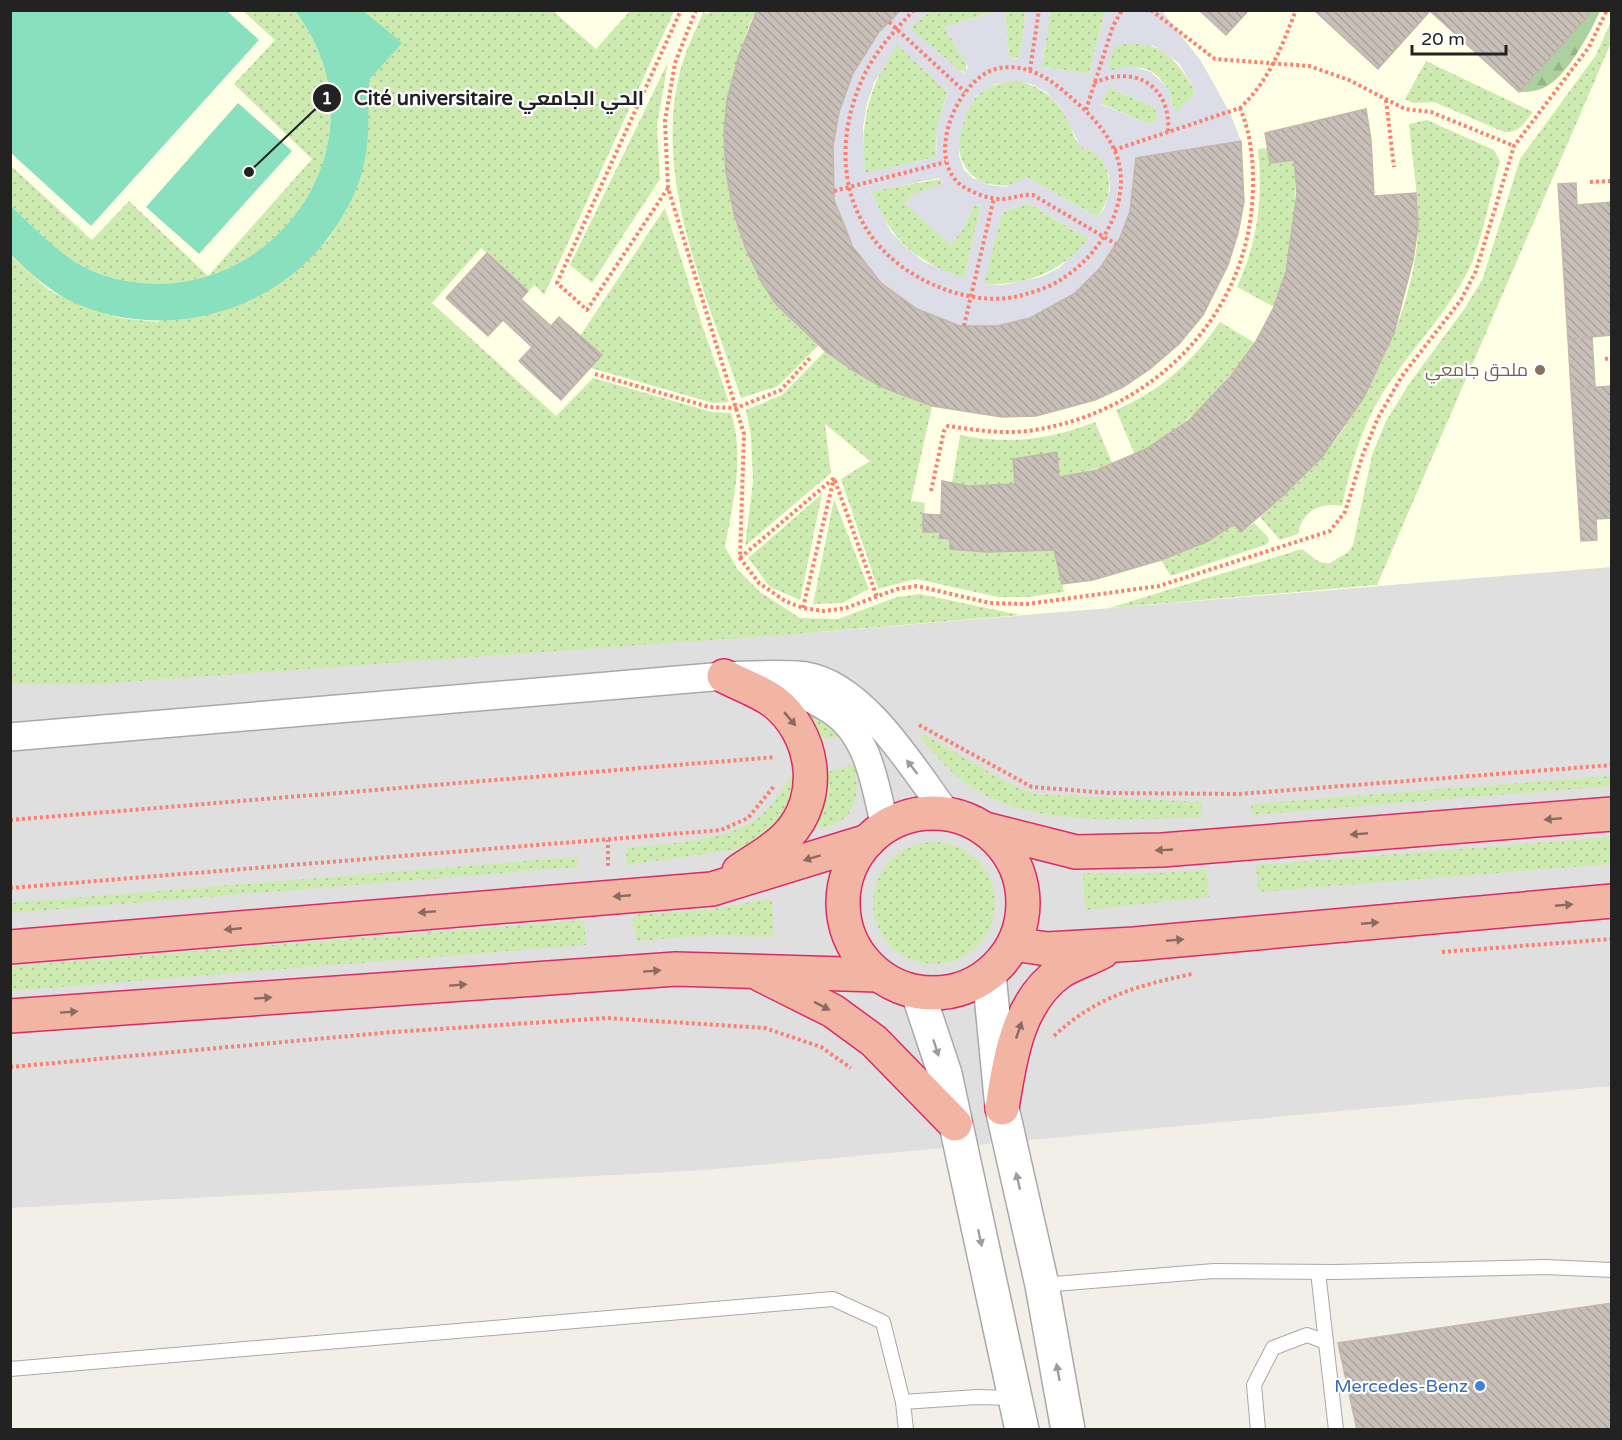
<svg xmlns="http://www.w3.org/2000/svg" width="1622" height="1440" font-family="'Varela Round',Cairo,sans-serif">
	<style>
		.residential { fill: #e0dfdf }
		.education { fill: #ffffe5 }
		.grass { fill: url(#grass-dots) }
		.forest { fill: url(#forest-firs) }
		.pitch { fill: #88e0be }
		.plaza { fill: #dddde8; fill-rule: evenodd }
		.building { fill: url(#building-back-hatch); stroke: #c4b6ab; stroke-width: 1.5 }
		.lines { fill: none; stroke-linecap: round; stroke-linejoin: round }
		.service-casing { stroke: #a9a9a9; stroke-width: 16 }
		.minor-casing { stroke: #a9a9a9; stroke-width: 30 }
		.tertiary-casing { stroke: #a9a9a9; stroke-width: 36 }
		.trunk-casing { stroke: #dc2a67; stroke-width: 36 }
		.path { stroke: #fa8072; stroke-width: 4; stroke-dasharray: 3 3; stroke-linecap: butt }
		.service { stroke: #fff; stroke-width: 14 }
		.minor { stroke: #fff; stroke-width: 27 }
		.tertiary { stroke: #fff; stroke-width: 33 }
		.trunk { stroke: #f2b4a3; stroke-width: 33 }
		.oneway { fill: #8a6b62 }
		.oneway2 { fill: #9c9c9c }
		.education-dot { fill: #8d6e63; stroke: #fff; stroke-width: 2 }
		.shop-dot { fill: #3f7fe0; stroke: #fff; stroke-width: 2 }
		.labels { text-anchor: middle; stroke-width: 4.5; stroke-linejoin: round; paint-order: stroke }
		.education-label { font-size: 18px; fill: #785e54; stroke: #fff; text-anchor: end }
		.shop-label { font-size: 18px; fill: #366cbe; stroke: #fff; text-anchor: end }
		.leader { fill: none; stroke: #222; stroke-width: 2 }
		.callout-dot { fill: #222; stroke: #fff; stroke-width: 2 }
		.mark-label { font-size: 18px; text-anchor: middle; font-weight: bold; fill: #fff }
		.callout-label { font-size: 20px; text-anchor: middle; font-weight: bold; fill: #222; stroke: #fff; stroke-width: 4.5; stroke-linejoin: round; paint-order: stroke }
	</style>
	<defs>
		<pattern id="grass-dots" width="8" height="8" patternUnits="userSpaceOnUse" patternTransform="scale(1.5)"><rect width="8" height="8" fill="#cdebb0"/><path d="M2 2h.1M6 6h.1" fill="none" stroke="#b0c997" stroke-width="1.8" stroke-linecap="round"/></pattern>
		<pattern id="forest-firs" width="22" height="20" patternUnits="userSpaceOnUse" patternTransform="scale(1.5)"><rect width="22" height="20" fill="#add19e"/><path d="M5 1l3.5 6h-7zM16 11l3.5 6h-7z" fill="#95b388"/></pattern>
		<pattern id="building-back-hatch" width="6" height="6" patternUnits="userSpaceOnUse" patternTransform="scale(1.5)"><rect width="6" height="6" fill="#c7bfb8"/><path d="M-1 5l2 2M0 0l6 6M5-1l2 2" fill="none" stroke="#aba49e"/></pattern>
	</defs>
	<rect width="100%" height="100%" fill="#f2efe9"/>
	<polygon class="residential" points="11,11 1611,11 1611,1086 705,1170 11,1208"/>
	<polygon class="education" points="10,11 1611,11 1611,567 795,634 11,384"/>
	<g class="grass">
		<path d="M243,11H295C397,144 264,323 106,276C68,265 39,232 11,206V166L92,240L129,201L208,276L312,159L234,84L275,40Z"/>
		<path d="M364,11H553L596,49L630,11H674L544,295L535,285L528,291L481,248L432,303L556,416L593,378L712,412L731,413C745,457 733,502 725,547L738,570L760,592L800,618L838,619L897,597L920,594L1020,615L795,634L98,684H11L10,255L49,290L83,307L120,318L157,322L327,241L345,213L357,186L369,80L401,43Z"/>
		<path d="M710,11H757C750,20 747,33 743,44C720,108 721,151 738,215C744,239 750,263 763,284C777,308 799,326 819,345L778,386L741,398C707,295 651,178 681,68C686,49 696,30 703,12L708,14Z"/>
		<polygon points="931,11 997,11 945,27 966,64 966,72 960,71 909,28"/>
		<polygon points="1005,11 1026,11 1020,55 1014,59 1009,56"/>
		<polygon points="1050,11 1105,11 1089,74 1042,67"/>
		<polygon points="1611,21 1611,43 1377,585 1109,608 1302,549 1319,562 1330,563 1348,552 1353,545 1372,455 1386,421 1409,384 1465,308 1483,278 1520,159 1596,55"/>
		<path d="M1128,43C1165,42 1179,63 1196,93L1175,114C1172,95 1162,71 1141,68C1131,66 1117,70 1107,71L1114,46Z"/>
		<path d="M897,44L948,92C940,113 935,134 936,157L865,174C859,124 869,85 897,44Z"/>
		<path d="M1426,61L1533,112C1524,123 1519,133 1504,132L1434,102L1413,103L1405,99Z"/>
		<polygon points="668,62 657,126 660,179 592,283 570,265"/>
		<path d="M1014,80C1038,85 1057,97 1068,120C1072,128 1073,139 1080,145C1083,148 1089,149 1092,151C1115,167 1113,198 1097,217L1026,177C1017,185 1007,187 995,185C951,180 950,124 976,97C986,86 1000,83 1014,80Z"/>
		<polygon points="1109,87 1155,108 1158,121 1148,124 1100,103"/>
		<path d="M1427,120L1494,150L1500,161C1490,195 1482,245 1466,275C1443,318 1408,353 1382,394C1361,428 1350,467 1342,506C1320,502 1302,511 1298,534L1280,540L1260,517C1281,498 1304,479 1322,457C1370,400 1418,300 1418,224C1418,191 1412,157 1409,124Z"/>
		<path d="M1267,148L1270,163L1294,160C1299,210 1291,259 1274,307L1237,287C1258,241 1263,198 1258,149Z"/>
		<path d="M941,179L961,232L974,205L981,206L964,278C915,262 890,239 871,191Z"/>
		<path d="M1028,203L1089,239C1060,272 1028,286 983,284L1002,213Z"/>
		<polygon points="665,208 704,331 729,402 713,403 591,368 602,355 580,336"/>
		<path d="M1220,322L1255,343C1222,388 1186,429 1135,455L1116,410C1162,390 1192,362 1220,322Z"/>
		<polygon points="825,351 882,387 932,406 911,501 925,503 923,532 940,532 950,539 950,549 987,552 1054,550 1064,592 1028,597 998,597 916,579 878,589 841,479 870,461 825,424 831,473 745,546 753,482 751,436 746,410 782,395"/>
		<path d="M1095,422L1113,465L1059,477L1056,452L1013,459L1015,484L968,486L952,483L960,435C1008,445 1049,440 1095,422Z"/>
		<polygon points="822,494 800,600 770,587 748,558"/>
		<polygon points="834,499 869,589 842,603 813,604"/>
		<polygon points="1254,523 1268,537 1269,542 1265,545 1171,576 1161,560 1208,541 1234,524 1241,532"/>
		<polygon points="798,702 842,736 819,740"/>
		<path d="M917,734L925,735L1006,782L1034,794L1202,802V818C1123,817 1023,832 958,777C943,765 930,748 917,734Z"/>
		<path d="M854,764C863,803 851,828 809,829L825,773Z"/>
		<path d="M798,768V792L771,833L751,844L732,850L627,865L626,848C666,843 735,842 764,813C778,799 785,782 798,768Z"/>
		<polygon points="1611,776 1611,786 1251,815 1251,804"/>
		<polygon points="1611,837 1611,864 1258,892 1256,865"/>
		<circle cx="934" cy="903" r="61"/>
		<polygon points="577,857 577,867 11,913 11,903"/>
		<polygon points="1207,870 1209,897 1085,910 1083,873 1139,874"/>
		<polygon points="772,899 774,937 711,935 636,941 633,915 712,909"/>
		<polygon points="584,920 586,945 11,991 11,966"/>
	</g>
	<path class="forest" d="M1584,11H1600C1591,31 1569,72 1550,84C1541,91 1530,92 1519,92L1588,15Z"/>
	<g class="pitch">
		<polygon points="10,11 227,11 259,40 91,226 11,153"/>
		<path d="M295,11H364L402,43L369,80C368,117 371,152 357,187C314,295 193,347 84,307C55,296 33,276 11,255V206C39,232 68,265 106,276C264,323 397,144 295,11Z"/>
		<polygon points="238,103 292,151 199,254 146,207"/>
	</g>
	<path class="plaza" d="M901,11H931L910,28L963,73L968,68L966,64L945,27L997,11H1005L1009,56L1015,59L1020,55L1026,11H1050L1042,67L1089,74L1105,11H1162L1201,61L1230,113L1241,141L1136,158L1130,211L1120,238L1100,268L1074,294L1051,308L1030,318L997,326H960L936,319L917,309L881,283L866,267L842,224L834,200L833,146L839,112L853,73L879,32ZM1128,43L1154,46L1179,63L1196,93L1175,113L1168,88L1151,72L1130,66L1108,71L1114,47ZM897,45L948,92L937,126L936,157L865,173L863,127L867,104L874,83ZM1014,81L1031,84L1046,92L1060,106L1080,146L1092,151L1103,162L1109,175L1110,189L1104,209L1097,217L1026,177L1006,187L990,185L973,178L964,170L959,156L960,136L966,113L976,96L995,84ZM1109,87L1155,108L1158,121L1148,124L1101,104ZM939,178L943,181L942,184L914,194L904,203L951,245L961,232L974,205L981,206L964,278L924,262L907,248L891,232L871,192ZM1028,203L1089,239L1059,268L1041,277L1003,285L984,284L1002,213Z"/>
	<g class="building">
		<polygon points="757,10 901,10 879,32 853,73 839,112 833,146 834,200 853,247 881,283 917,309 960,326 997,326 1030,318 1074,294 1100,268 1120,238 1130,211 1136,158 1241,141 1244,202 1238,233 1228,265 1203,315 1179,344 1150,369 1123,387 1095,400 1036,416 1002,417 932,406 882,387 854,371 825,351 776,304 762,283 746,249 734,214 726,172 724,133 727,100 738,58"/>
		<polygon points="1199,10 1249,10 1226,35"/>
		<polygon points="1401,10 1584,10 1589,15 1519,92 1430,11 1378,69 1315,11"/>
		<polygon points="1366,109 1371,140 1374,196 1416,193 1418,226 1413,260 1394,333 1364,397 1322,457 1285,494 1241,532 1234,524 1208,541 1161,560 1093,580 1062,584 1054,550 987,552 950,549 950,539 939,538 940,532 923,532 923,514 941,515 942,481 968,486 1015,484 1013,459 1057,452 1059,477 1097,470 1146,449 1189,420 1230,377 1255,343 1274,307 1286,271 1297,193 1294,160 1270,163 1265,133"/>
		<polygon points="1576,183 1577,205 1612,202 1612,335 1568,339 1558,184"/>
		<polygon points="487,253 528,291 521,299 551,326 559,317 602,355 561,400 519,361 532,347 503,320 488,336 446,298"/>
		<polygon points="1592,337 1595,387 1571,389 1568,339"/>
		<polygon points="1612,386 1612,518 1596,519 1597,540 1581,541 1571,389"/>
		<polygon points="1612,1303 1612,1430 1357,1430 1338,1343"/>
	</g>
	<g class="lines">
		<defs>
			<g id="service">
				<polyline points="1318,1272 1336,1430"/>
				<polyline points="1042,1285 1214,1271 1336,1272 1545,1267 1612,1270"/>
				<polyline points="10,1369 833,1299 883,1322 903,1402"/>
				<polyline points="906,1430 903,1402 977,1397 1014,1398"/>
				<polyline points="1258,1430 1254,1385 1273,1348 1307,1335 1326,1342"/>
			</g>
			<g id="minor">
				<path d="M771,680C790,689 811,697 829,709C869,733 875,785 885,827"/>
				<path d="M10,737L724,676C750,675 779,673 806,676C864,685 914,770 947,814"/>
			</g>
			<g id="tertiary">
				<polyline points="989,974 1002,1108 1042,1285 1068,1430"/>
				<polyline points="918,993 945,1074 1022,1430"/>
			</g>
			<g id="trunk">
				<path d="M724,676C739,684 759,691 773,701C814,732 825,797 787,836C774,850 755,860 739,871"/>
				<circle cx="933" cy="903" r="90"/>
				<polyline points="985,829 1076,852 1162,850 1612,814"/>
				<polyline points="1014,944 1047,949 1134,944 1612,901"/>
				<polyline points="10,947 712,889 868,841"/>
				<polyline points="761,975 833,1011 874,1041 955,1124"/>
				<polyline points="10,1016 676,969 877,975"/>
				<path d="M1002,1108C1010,1059 1017,1003 1060,972C1072,964 1089,959 1102,952"/>
			</g>
		</defs>
		<use href="#service" class="service-casing"/>
		<use href="#minor" class="minor-casing"/>
		<use href="#tertiary" class="tertiary-casing"/>
		<use href="#trunk" class="trunk-casing"/>
		<g class="path">
			<polyline points="696,10 675,63 665,121 668,188 744,434 740,558 759,583 785,601 803,608 824,611 846,608 897,589 917,586 990,603 1027,604 1159,586 1330,531 1345,512 1363,454 1378,418 1402,376 1461,300 1476,271 1514,146 1589,47 1607,10"/>
			<path d="M914,10C893,32 873,54 861,82C826,164 850,248 934,285C961,297 996,304 1026,294C1037,291 1052,286 1062,279C1103,253 1137,195 1113,147C1101,123 1081,106 1061,89C1041,72 1012,60 988,72C954,89 926,159 962,186C973,193 991,200 1004,199C1015,198 1022,194 1033,195L1116,244"/>
			<polyline points="1151,10 1215,59 1309,66 1349,80 1405,109 1431,112 1514,146"/>
			<polyline points="889,22 965,92"/>
			<polyline points="1030,70 1039,10"/>
			<path d="M1094,83C1135,64 1172,86 1168,133"/>
			<polyline points="1386,100 1394,167"/>
			<polyline points="1086,110 1113,26 1122,10"/>
			<path d="M1114,150L1240,108C1269,81 1282,46 1296,10"/>
			<polyline points="1590,182 1612,181"/>
			<polyline points="668,188 587,310 557,283 681,10"/>
			<polyline points="834,191 946,162"/>
			<polyline points="964,326 994,198"/>
			<polyline points="1605,359 1612,358"/>
			<polyline points="595,374 709,407 736,408 781,390 811,357"/>
			<path d="M931,491L944,431L948,426C976,430 1005,435 1034,430C1144,413 1237,328 1251,215C1255,180 1254,141 1240,108"/>
			<polyline points="740,558 834,478 877,597"/>
			<polyline points="803,608 834,478"/>
			<polyline points="919,725 1032,787 1109,793 1239,794 1612,765"/>
			<polyline points="10,820 775,757"/>
			<polyline points="608,866 608,840"/>
			<polyline points="10,888 721,830 748,818 775,785"/>
			<polyline points="1442,952 1612,939"/>
			<path d="M1054,1036C1095,997 1139,985 1192,974"/>
			<polyline points="10,1067 393,1032 607,1018 765,1028 821,1047 851,1068"/>
		</g>
		<use href="#service" class="service"/>
		<use href="#minor" class="minor"/>
		<use href="#tertiary" class="tertiary"/>
		<use href="#trunk" class="trunk"/>
	</g>
	<defs><path id="oneway-solid" d="M-6-.8H1V-3.2L6.5 0L1 3.2V.8H-6Z" transform="scale(1.5)"/></defs>
	<g class="oneway">
		<use href="#oneway-solid" transform="translate(790 719) rotate(50)"/>
		<use href="#oneway-solid" transform="translate(1553 819) rotate(175)"/>
		<use href="#oneway-solid" transform="translate(1359 834) rotate(175)"/>
		<use href="#oneway-solid" transform="translate(1164 850) rotate(177)"/>
		<use href="#oneway-solid" transform="translate(812 858) rotate(163)"/>
		<use href="#oneway-solid" transform="translate(622 896) rotate(175)"/>
		<use href="#oneway-solid" transform="translate(1564 905) rotate(-5)"/>
		<use href="#oneway-solid" transform="translate(427 912) rotate(175)"/>
		<use href="#oneway-solid" transform="translate(1370 923) rotate(-5)"/>
		<use href="#oneway-solid" transform="translate(233 929) rotate(175)"/>
		<use href="#oneway-solid" transform="translate(1175 940) rotate(-5)"/>
		<use href="#oneway-solid" transform="translate(652 971) rotate(-4)"/>
		<use href="#oneway-solid" transform="translate(458 985) rotate(-4)"/>
		<use href="#oneway-solid" transform="translate(263 998) rotate(-4)"/>
		<use href="#oneway-solid" transform="translate(822 1006) rotate(27)"/>
		<use href="#oneway-solid" transform="translate(69 1012) rotate(-4)"/>
		<use href="#oneway-solid" transform="translate(1019 1030) rotate(-71)"/>
	</g>
	<g class="oneway2">
		<use href="#oneway-solid" transform="translate(912 767) rotate(-128)"/>
		<use href="#oneway-solid" transform="translate(936 1048) rotate(72)"/>
		<use href="#oneway-solid" transform="translate(1018 1181) rotate(-103)"/>
		<use href="#oneway-solid" transform="translate(980 1238) rotate(78)"/>
		<use href="#oneway-solid" transform="translate(1058 1372) rotate(-100)"/>
	</g>
	<circle class="education-dot" cx="1540" cy="370" r="6"/>
	<circle class="shop-dot" cx="1480" cy="1386" r="6"/>
	<g class="labels">
		<g class="education-label">
			<text x="1528" y="376">ملحق جامعي</text>
		</g>
		<g class="shop-label">
			<text x="1468" y="1392">Mercedes-Benz</text>
		</g>
	</g>
	<path class="leader" d="M249 172L327 98"/>
	<g class="callout-dot">
		<circle cx="249" cy="172" r="6"/>
		<circle cx="327" cy="98" r="15"/>
	</g>
	<g class="mark-label">
		<text x="327" y="104">1</text>
	</g>
	<g class="callout-label">
		<text x="499" y="105">Cité universitaire الحي الجامعي</text>
	</g>
	<rect width="1622" height="1440" fill="none" stroke="#222222" stroke-width="24"/>
	<path d="M1412 45v9h94v-9" fill="none" stroke="#222222" stroke-width="3"/>
	<text x="1421" y="45" font-size="18" fill="#222222" stroke="#ffffff" stroke-width="4.5" paint-order="stroke">20 m</text>
</svg>
